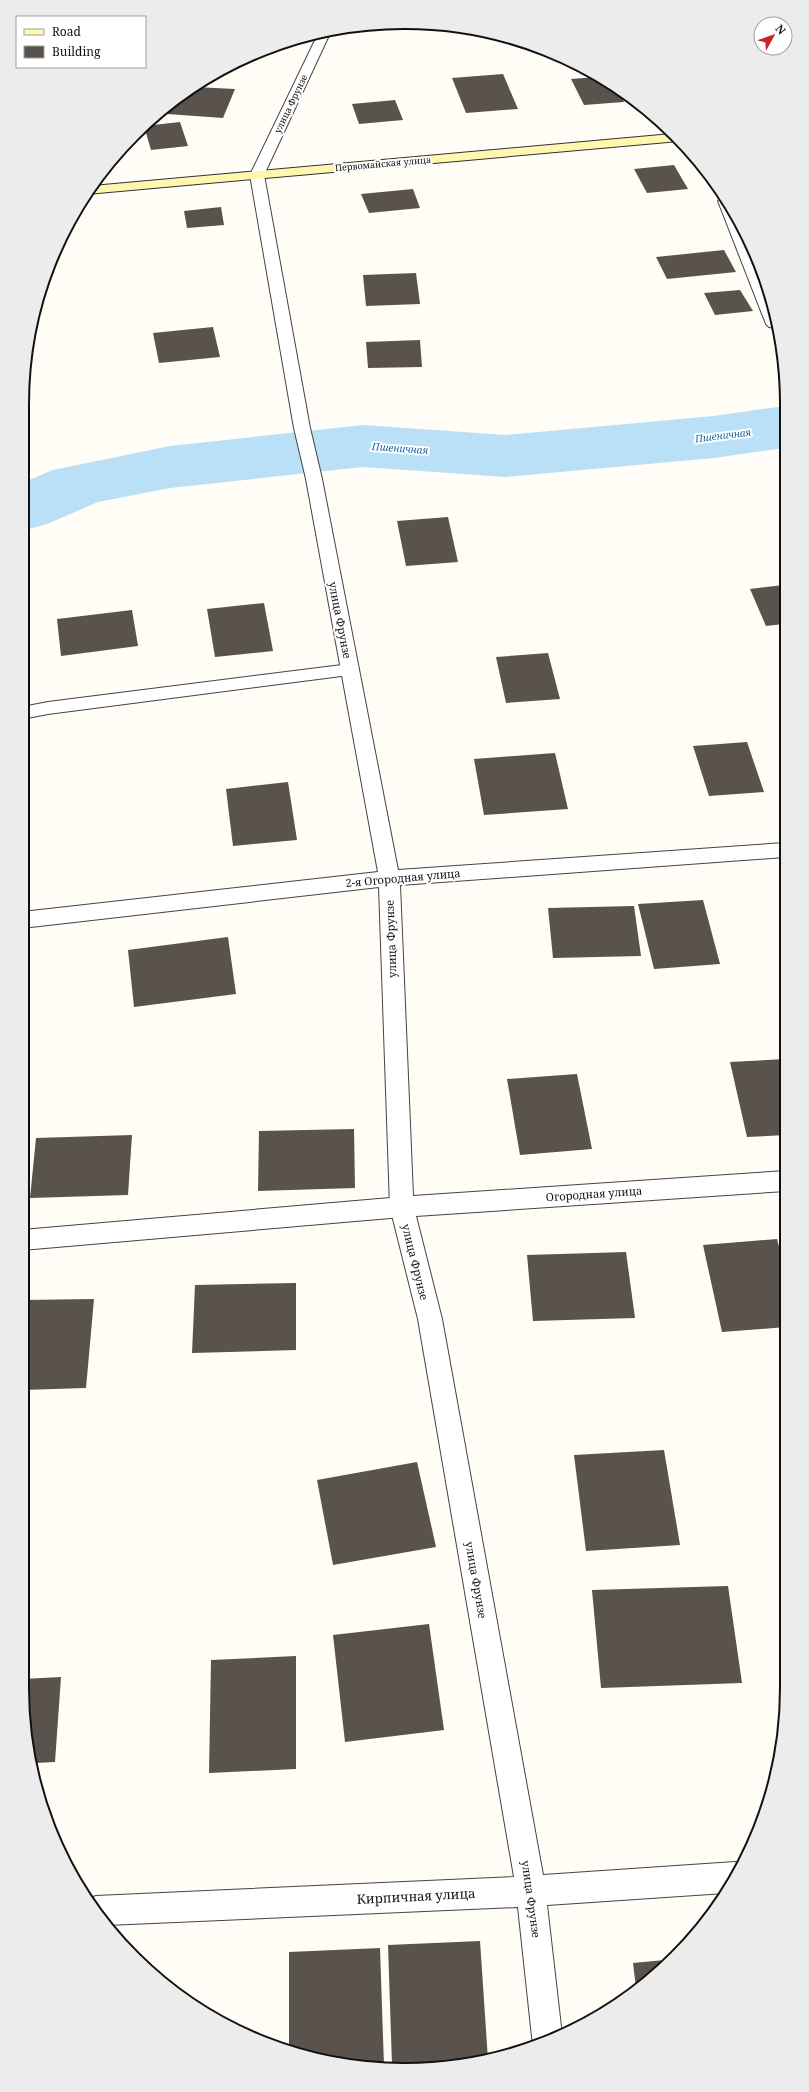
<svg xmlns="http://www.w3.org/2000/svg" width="809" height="2092" font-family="'Noto Serif',serif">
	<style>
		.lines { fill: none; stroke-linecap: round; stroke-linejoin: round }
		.river { fill: #b9e0f7; fill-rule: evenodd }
		.building { fill: #5a524d }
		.lane-casing { stroke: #444; stroke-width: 2 }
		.street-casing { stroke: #444; stroke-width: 2 }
		.secondary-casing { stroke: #333; stroke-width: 2 }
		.lane { fill: #fff; fill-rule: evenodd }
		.street { fill: #fff; fill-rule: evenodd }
		.secondary { fill: #fff6b0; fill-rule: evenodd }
		.labels { text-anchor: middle; stroke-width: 4; stroke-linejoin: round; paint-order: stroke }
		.far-street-label { font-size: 9px; fill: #111; stroke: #fff }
		.far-water-label { font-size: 10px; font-style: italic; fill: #1768a6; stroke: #fff }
		.street-label { font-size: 11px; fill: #111; stroke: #fff }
		.near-street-label { font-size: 13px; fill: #111; stroke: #fff }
		.rim { fill: none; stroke: #111; stroke-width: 2 }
	</style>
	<rect width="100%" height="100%" fill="#fffdf5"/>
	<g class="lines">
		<polygon class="river" points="784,406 784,448 714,458 506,477 363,467 170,488 98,502 47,524 22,531 22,483 53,470 170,446 363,425 506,435 714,416"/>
	</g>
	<g class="building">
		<polygon points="250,57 246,64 235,63"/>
		<polygon points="503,74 518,109 466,113 452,78"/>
		<polygon points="597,77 616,86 624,102 584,105 571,79"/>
		<polygon points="195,87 235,89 223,118 167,114 172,102"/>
		<polygon points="395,100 403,120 359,124 352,104"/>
		<polygon points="180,122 188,146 151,150 144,126"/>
		<polygon points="674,165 688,189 647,193 634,169"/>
		<polygon points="413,189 420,208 369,213 361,194"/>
		<polygon points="221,207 224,225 187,228 184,211"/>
		<polygon points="724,250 736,272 667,279 656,257"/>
		<polygon points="416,273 420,304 366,306 363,275"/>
		<polygon points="740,290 753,311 715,315 704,293"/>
		<polygon points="213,327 220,357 159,363 153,333"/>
		<polygon points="420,340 422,367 368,368 366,342"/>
		<polygon points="448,517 458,562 406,566 397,521"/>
		<polygon points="784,585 784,624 766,626 750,589"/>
		<polygon points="264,603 273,651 215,657 207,609"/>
		<polygon points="132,610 138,646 61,656 57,619"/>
		<polygon points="548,653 560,699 506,703 496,657"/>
		<polygon points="747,742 764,792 709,796 693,746"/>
		<polygon points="555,753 568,809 484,815 474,759"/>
		<polygon points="288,782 297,840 233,846 226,789"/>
		<polygon points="703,900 720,964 654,969 638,904"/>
		<polygon points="634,906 641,956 553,958 548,908"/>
		<polygon points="228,937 236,994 134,1007 128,950"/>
		<polygon points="785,1059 786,1135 747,1137 730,1062"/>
		<polygon points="577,1074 592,1149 520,1155 507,1079"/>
		<polygon points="354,1129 355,1188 258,1191 259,1131"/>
		<polygon points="132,1135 128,1195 30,1198 36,1138"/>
		<polygon points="777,1239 786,1273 786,1327 722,1332 703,1245"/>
		<polygon points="626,1252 635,1318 533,1321 527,1255"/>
		<polygon points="296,1283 296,1350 192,1353 195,1285"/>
		<polygon points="94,1299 86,1388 22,1390 22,1300"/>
		<polygon points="664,1450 680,1545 586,1551 574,1455"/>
		<polygon points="417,1462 436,1547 333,1565 317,1480"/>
		<polygon points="728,1586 742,1683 601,1688 592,1590"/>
		<polygon points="429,1624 444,1730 345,1742 333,1635"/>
		<polygon points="296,1656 296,1769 209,1773 211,1660"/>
		<polygon points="61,1677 55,1762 35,1763 22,1679"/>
		<polygon points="480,1941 488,2060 479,2063 392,2065 388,1945"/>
		<polygon points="380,1948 384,2066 354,2067 289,2051 289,1952"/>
		<polygon points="665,1960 636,1988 633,1963"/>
	</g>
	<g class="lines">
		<defs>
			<g id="lane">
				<polygon points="257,171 262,172 264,175 310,428 322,479 320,483 314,484 308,483 306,479 294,428 250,175 252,172"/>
				<polygon points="722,197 744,229 753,252 776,328 769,327 766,324 718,201"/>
				<polygon points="350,664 357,666 359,670 357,674 48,714 22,719 22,707 48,702"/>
				<polygon points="402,1197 410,1200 414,1207 410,1214 402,1217 22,1250 22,1230"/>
			</g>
			<g id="street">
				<polygon points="331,31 264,175 262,178 252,178 250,175 318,34"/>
				<polygon points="314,474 320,475 322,479 398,870 785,843 785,857 400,885 413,1196 786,1171 786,1191 416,1216 442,1319 543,1875 735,1862 742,1865 725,1893 547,1905 562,2035 533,2046 518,1907 107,1925 88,1899 96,1896 514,1877 418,1319 390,1207 379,887 22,928 22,912 378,872 306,479 308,475"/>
			</g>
			<polygon id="secondary" points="672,134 679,141 87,194 92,186"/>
		</defs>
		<use href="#lane" class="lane-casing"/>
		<use href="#street" class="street-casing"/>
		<use href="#secondary" class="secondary-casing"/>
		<use href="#lane" class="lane"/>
		<use href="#street" class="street"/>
		<use href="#secondary" class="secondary"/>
	</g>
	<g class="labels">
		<g class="far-street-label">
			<text transform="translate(291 104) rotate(-64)" y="3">улица Фрунзе</text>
			<text transform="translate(383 164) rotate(-5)" y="3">Первомайская улица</text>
		</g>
		<g class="far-water-label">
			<text transform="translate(723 435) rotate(-7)" y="4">Пшеничная</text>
			<text transform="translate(400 448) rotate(4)" y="4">Пшеничная</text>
		</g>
		<g class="street-label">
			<text transform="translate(340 620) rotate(79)" y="4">улица Фрунзе</text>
			<text transform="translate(403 878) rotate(-5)" y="4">2-я Огородная улица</text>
			<text transform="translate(391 939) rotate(-92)" y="4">улица Фрунзе</text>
			<text transform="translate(594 1194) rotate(-4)" y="4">Огородная улица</text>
			<text transform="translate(415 1262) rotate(76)" y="4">улица Фрунзе</text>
			<text transform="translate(476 1580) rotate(80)" y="4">улица Фрунзе</text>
			<text transform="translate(531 1899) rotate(82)" y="4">улица Фрунзе</text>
		</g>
		<g class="near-street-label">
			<text transform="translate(416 1896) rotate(-3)" y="5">Кирпичная улица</text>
		</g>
	</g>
	<path d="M0 0H809V2092H0ZM404 29H405A375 375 0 0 1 780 404V1688A375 375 0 0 1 405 2063H404A375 375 0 0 1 29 1688V404A375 375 0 0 1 404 29Z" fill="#ececec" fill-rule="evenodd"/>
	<path class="rim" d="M404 29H405A375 375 0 0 1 780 404V1688A375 375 0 0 1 405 2063H404A375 375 0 0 1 29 1688V404A375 375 0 0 1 404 29Z"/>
	<rect x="16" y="16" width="130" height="52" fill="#ffffff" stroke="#a0a0a0"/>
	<rect x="24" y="29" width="20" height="6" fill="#fff6b0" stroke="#a0a0a0"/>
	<text x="52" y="36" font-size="12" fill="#111111">Road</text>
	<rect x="24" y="46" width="20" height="12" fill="#5a524d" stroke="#a0a0a0"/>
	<text x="52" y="56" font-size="12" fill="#111111">Building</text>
	<g transform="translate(773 36) rotate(50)"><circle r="19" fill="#ffffff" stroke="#a0a0a0"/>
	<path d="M0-3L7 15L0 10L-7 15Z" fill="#c4262e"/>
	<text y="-6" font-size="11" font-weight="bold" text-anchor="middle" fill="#111111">N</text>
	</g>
</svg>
